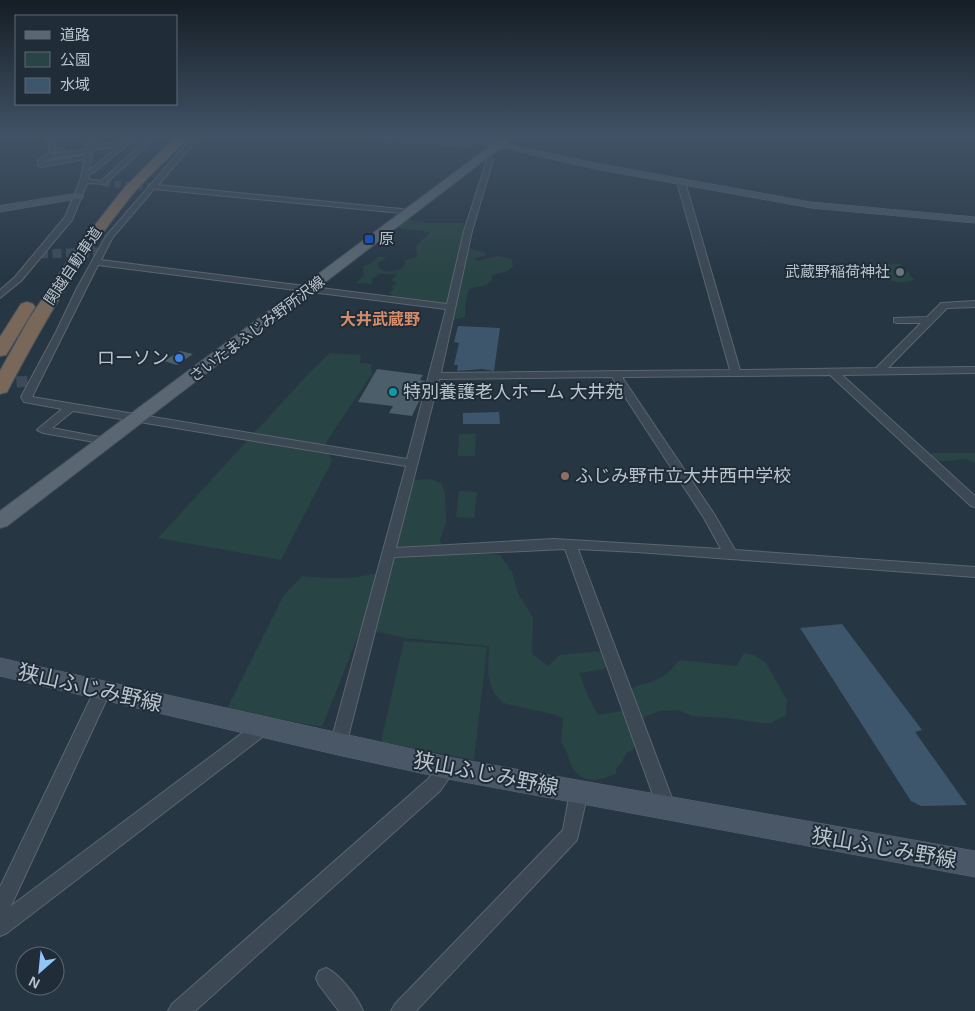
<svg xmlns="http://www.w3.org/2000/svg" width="975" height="1011" font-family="Helvetica,'Noto Sans JP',sans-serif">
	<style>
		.green { fill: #294444 }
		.water { fill: #3d566c }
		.building { fill: #4d5e6b }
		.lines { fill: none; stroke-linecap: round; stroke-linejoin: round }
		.street-tunnel-far2 { stroke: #3d4b58; stroke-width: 7; stroke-dasharray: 7 4; stroke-linecap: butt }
		.street-tunnel-far1 { stroke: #3d4b58; stroke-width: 9; stroke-dasharray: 9 4.5; stroke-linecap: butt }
		.street-tunnel { stroke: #3d4b58; stroke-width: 11; stroke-dasharray: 11 5.5; stroke-linecap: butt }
		.street-casing { stroke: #5a6670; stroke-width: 2 }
		.secondary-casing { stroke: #5a6670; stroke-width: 1 }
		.primary-casing { stroke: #45515c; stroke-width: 2 }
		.highway-casing { stroke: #46535d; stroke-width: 2 }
		.street { fill: #3c4853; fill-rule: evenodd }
		.secondary { fill: #4a5766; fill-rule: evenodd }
		.primary { fill: #5a6773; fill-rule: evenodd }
		.highway { fill: #796859; fill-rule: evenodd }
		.transit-dot { fill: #1a4fb4; stroke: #202d38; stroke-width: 2 }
		.worship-dot { fill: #6b7280; stroke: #202d38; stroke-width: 2 }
		.shop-dot { fill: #3f7fe0; stroke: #202d38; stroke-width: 2 }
		.culture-dot { fill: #0f9aa8; stroke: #202d38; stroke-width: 2 }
		.education-dot { fill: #8d6e63; stroke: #202d38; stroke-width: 2 }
		.labels { text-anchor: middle; stroke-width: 4; stroke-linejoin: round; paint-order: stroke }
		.far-poi-label { font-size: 15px; fill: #b9c3cc; stroke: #202d38; text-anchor: start }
		.far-street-label { font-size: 15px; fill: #b9c3cc; stroke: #202d38 }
		.far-neighbourhood-label { font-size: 16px; font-weight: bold; fill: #d68c6a; stroke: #202d38 }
		.poi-label { font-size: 18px; fill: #b9c3cc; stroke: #202d38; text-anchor: start }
		.near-street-label { font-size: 21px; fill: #b9c3cc; stroke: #202d38 }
	</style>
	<rect width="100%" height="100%" fill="#273643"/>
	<g class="green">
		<path d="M405,219L429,223H464L469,248L486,253L484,256L475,258L477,261L498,256L512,259L513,266L508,271L492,275V280L486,285L469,289L465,305V317L453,320L446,317V310L443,305L390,297L392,294L389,293L394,289L392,286L397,283L391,280L396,276V274H379L371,280L373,282L371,284L356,283L364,275L363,267L376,260L377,257H387L377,264C382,275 391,271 401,269L405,264L404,260L417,257L416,246L430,232L396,228L397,224Z"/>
		<path d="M874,263L901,264L914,280C894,286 882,279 870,265Z"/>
		<polygon points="330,353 361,355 360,363 371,364 372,374 325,444 332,461 281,560 158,538 309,373"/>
		<polygon points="459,434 476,434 475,456 458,456"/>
		<path d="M931,453H975V463C961,453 946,468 930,457Z"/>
		<path d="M431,479L441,483L445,493L446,523L440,540L444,555L475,553L500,555L512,572L518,593L533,618L532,654L548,666L560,655L600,651L605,653L610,662L604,669L579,673L588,696L598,715L622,711V693C647,678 659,688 679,660L737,666L744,653L754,655L766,663L787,700L786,715L771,723H762L728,718L692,716L678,710L659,711L643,718L635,728L636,742L633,750L626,753L622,762L616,768V774C602,780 581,785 573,768C568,758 567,750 561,742L563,719L556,715L503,703L493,692L488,674L489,646L406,638L379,632L358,636L322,727L227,709L284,595L302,576C332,579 361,580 389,569L401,520L414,480Z"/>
		<polygon points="459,491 477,492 474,518 456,517"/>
		<polygon points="404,641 487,647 474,760 381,742"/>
	</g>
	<g class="water">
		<polygon points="458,326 500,328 494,371 482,369 457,371 458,365 454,365 459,343 454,342"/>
		<polygon points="499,412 500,424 463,424 463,413"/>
		<polygon points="842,624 922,730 915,732 967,805 921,806 911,801 800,628"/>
	</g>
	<g class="building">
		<polygon points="180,351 193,354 177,365 164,361"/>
		<polygon points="377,369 423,375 420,380 425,381 421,397 412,416 389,413 393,406 358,402"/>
	</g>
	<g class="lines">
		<polyline class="street-tunnel-far2" points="103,183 152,187"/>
		<polyline class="street-tunnel-far1" points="39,254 100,252"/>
		<polyline class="street-tunnel" points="0,383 34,381"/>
		<defs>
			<g id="street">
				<polygon points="0,135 4,135 0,138"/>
				<polygon points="46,135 52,135 55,149 63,148 65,151 50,152"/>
				<path d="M89,135H95L93,145L122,143L132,135H139L94,172L89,174L88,179L101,181L152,135H159L105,184L87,183L72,220L21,281L0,298V290L15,277L65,217L80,181L85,159L41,167L38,165V160L46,155L86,149ZM117,147L90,170H89L93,149ZM86,153L85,155L44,162L48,159Z"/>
				<path d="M194,135H201L158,185L411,210L415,212L411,214L154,189L113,237L101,260L447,304L464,231L487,160L485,154L490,153L493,160L472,231L441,373L730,370L677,182L681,180L685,182L740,370L876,368L921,323H897L894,322V318L927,317L941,303L975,301V307L947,308L888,368L975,367V373L842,375L975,496V507L971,506L830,375L622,377L714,514L735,550L975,567V577L637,552L578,549L676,809L673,815L667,817L661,815L658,809L565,549L394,557L346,745L344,750L338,752L332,750L330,745L406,466L73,411L52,428L110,439L112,441L110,443L106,444L43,433L37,430L39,428L62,409L24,402L21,397L56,332L77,288L106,236ZM98,265L446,309L407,459L32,397ZM612,377L704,518L721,549L554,539L396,548L439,379Z"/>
				<polygon points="313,135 356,135 469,142 478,140 481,142 469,146"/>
				<polygon points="103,684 109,685 111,690 11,906 257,722 263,720 269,722 271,727 269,732 7,933 0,936 0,887 97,685"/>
				<polygon points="448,760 454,763 456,768 440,791 195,1011 168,1011 172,1004 428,779 442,763"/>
				<polygon points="579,784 585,786 588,792 577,840 416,1011 391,1011 395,1004 563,830 570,792 573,786"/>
				<path d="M326,968C340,974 357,997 363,1011H339L319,985L316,978L319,971Z"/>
			</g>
			<g id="secondary">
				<polygon points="446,135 465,135 595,163 811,202 975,217 975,223 811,208 595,169"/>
				<polygon points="79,193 83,194 83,198 0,212 0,206"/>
				<polygon points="0,658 448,757 975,851 975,877 448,779 338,755 0,676"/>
			</g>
			<polygon id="primary" points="505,135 517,135 7,526 0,528 0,511"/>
			<g id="highway">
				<path d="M177,135H189C172,157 149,174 131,196C83,255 45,320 9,388L7,392L0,394V371L29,319L73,253L124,188Z"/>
				<polygon points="27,302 33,304 35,307 6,355 0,356 0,337 21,304"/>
			</g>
		</defs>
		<use href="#street" class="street-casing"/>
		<use href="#secondary" class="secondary-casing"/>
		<use href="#primary" class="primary-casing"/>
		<use href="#highway" class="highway-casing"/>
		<use href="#street" class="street"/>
		<use href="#secondary" class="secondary"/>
		<use href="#primary" class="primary"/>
		<use href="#highway" class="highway"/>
	</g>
	<linearGradient id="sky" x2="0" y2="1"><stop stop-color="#151e25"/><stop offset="0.49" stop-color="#415266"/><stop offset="1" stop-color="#415266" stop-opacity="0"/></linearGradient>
	<rect width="975" height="277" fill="url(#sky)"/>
	<rect class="transit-dot" x="364" y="234" width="10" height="10" rx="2.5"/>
	<circle class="worship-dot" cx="900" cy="272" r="5"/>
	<circle class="shop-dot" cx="179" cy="358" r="5"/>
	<circle class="culture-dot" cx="393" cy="392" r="5"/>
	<circle class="education-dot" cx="565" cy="476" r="5"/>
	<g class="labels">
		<g class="far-poi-label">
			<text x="379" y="244">原</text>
			<text x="890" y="277" text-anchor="end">武蔵野稲荷神社</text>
		</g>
		<g class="far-street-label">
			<text transform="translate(73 266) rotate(-56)" y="5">関越自動車道</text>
			<text transform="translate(257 329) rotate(-37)" y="5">さいたまふじみ野所沢線</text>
		</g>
		<g class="far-neighbourhood-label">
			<text x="380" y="325">大井武蔵野</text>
		</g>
		<g class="poi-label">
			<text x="169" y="364" text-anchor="end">ローソン</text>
			<text x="403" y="398">特別養護老人ホーム 大井苑</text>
			<text x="575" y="482">ふじみ野市立大井西中学校</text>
		</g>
		<g class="near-street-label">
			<text transform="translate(90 688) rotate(13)" y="7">狭山ふじみ野線</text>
			<text transform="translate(486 774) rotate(11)" y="7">狭山ふじみ野線</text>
			<text transform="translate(884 848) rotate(10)" y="7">狭山ふじみ野線</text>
		</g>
	</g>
	<rect x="15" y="15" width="162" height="90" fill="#202d38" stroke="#5d6973"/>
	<rect x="25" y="31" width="25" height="8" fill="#5a6773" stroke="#5d6973"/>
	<text x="60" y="40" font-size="15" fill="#b9c3cc">道路</text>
	<rect x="25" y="52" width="25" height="15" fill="#294444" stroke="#5d6973"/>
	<text x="60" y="65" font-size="15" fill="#b9c3cc">公園</text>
	<rect x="25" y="78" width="25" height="15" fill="#3d566c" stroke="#5d6973"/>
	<text x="60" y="90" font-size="15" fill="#b9c3cc">水域</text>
	<g transform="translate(40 971) rotate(207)"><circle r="24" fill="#202d38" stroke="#5d6973"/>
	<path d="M0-4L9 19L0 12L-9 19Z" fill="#92c6f8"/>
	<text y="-8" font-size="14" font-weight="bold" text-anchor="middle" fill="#b9c3cc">N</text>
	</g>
</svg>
